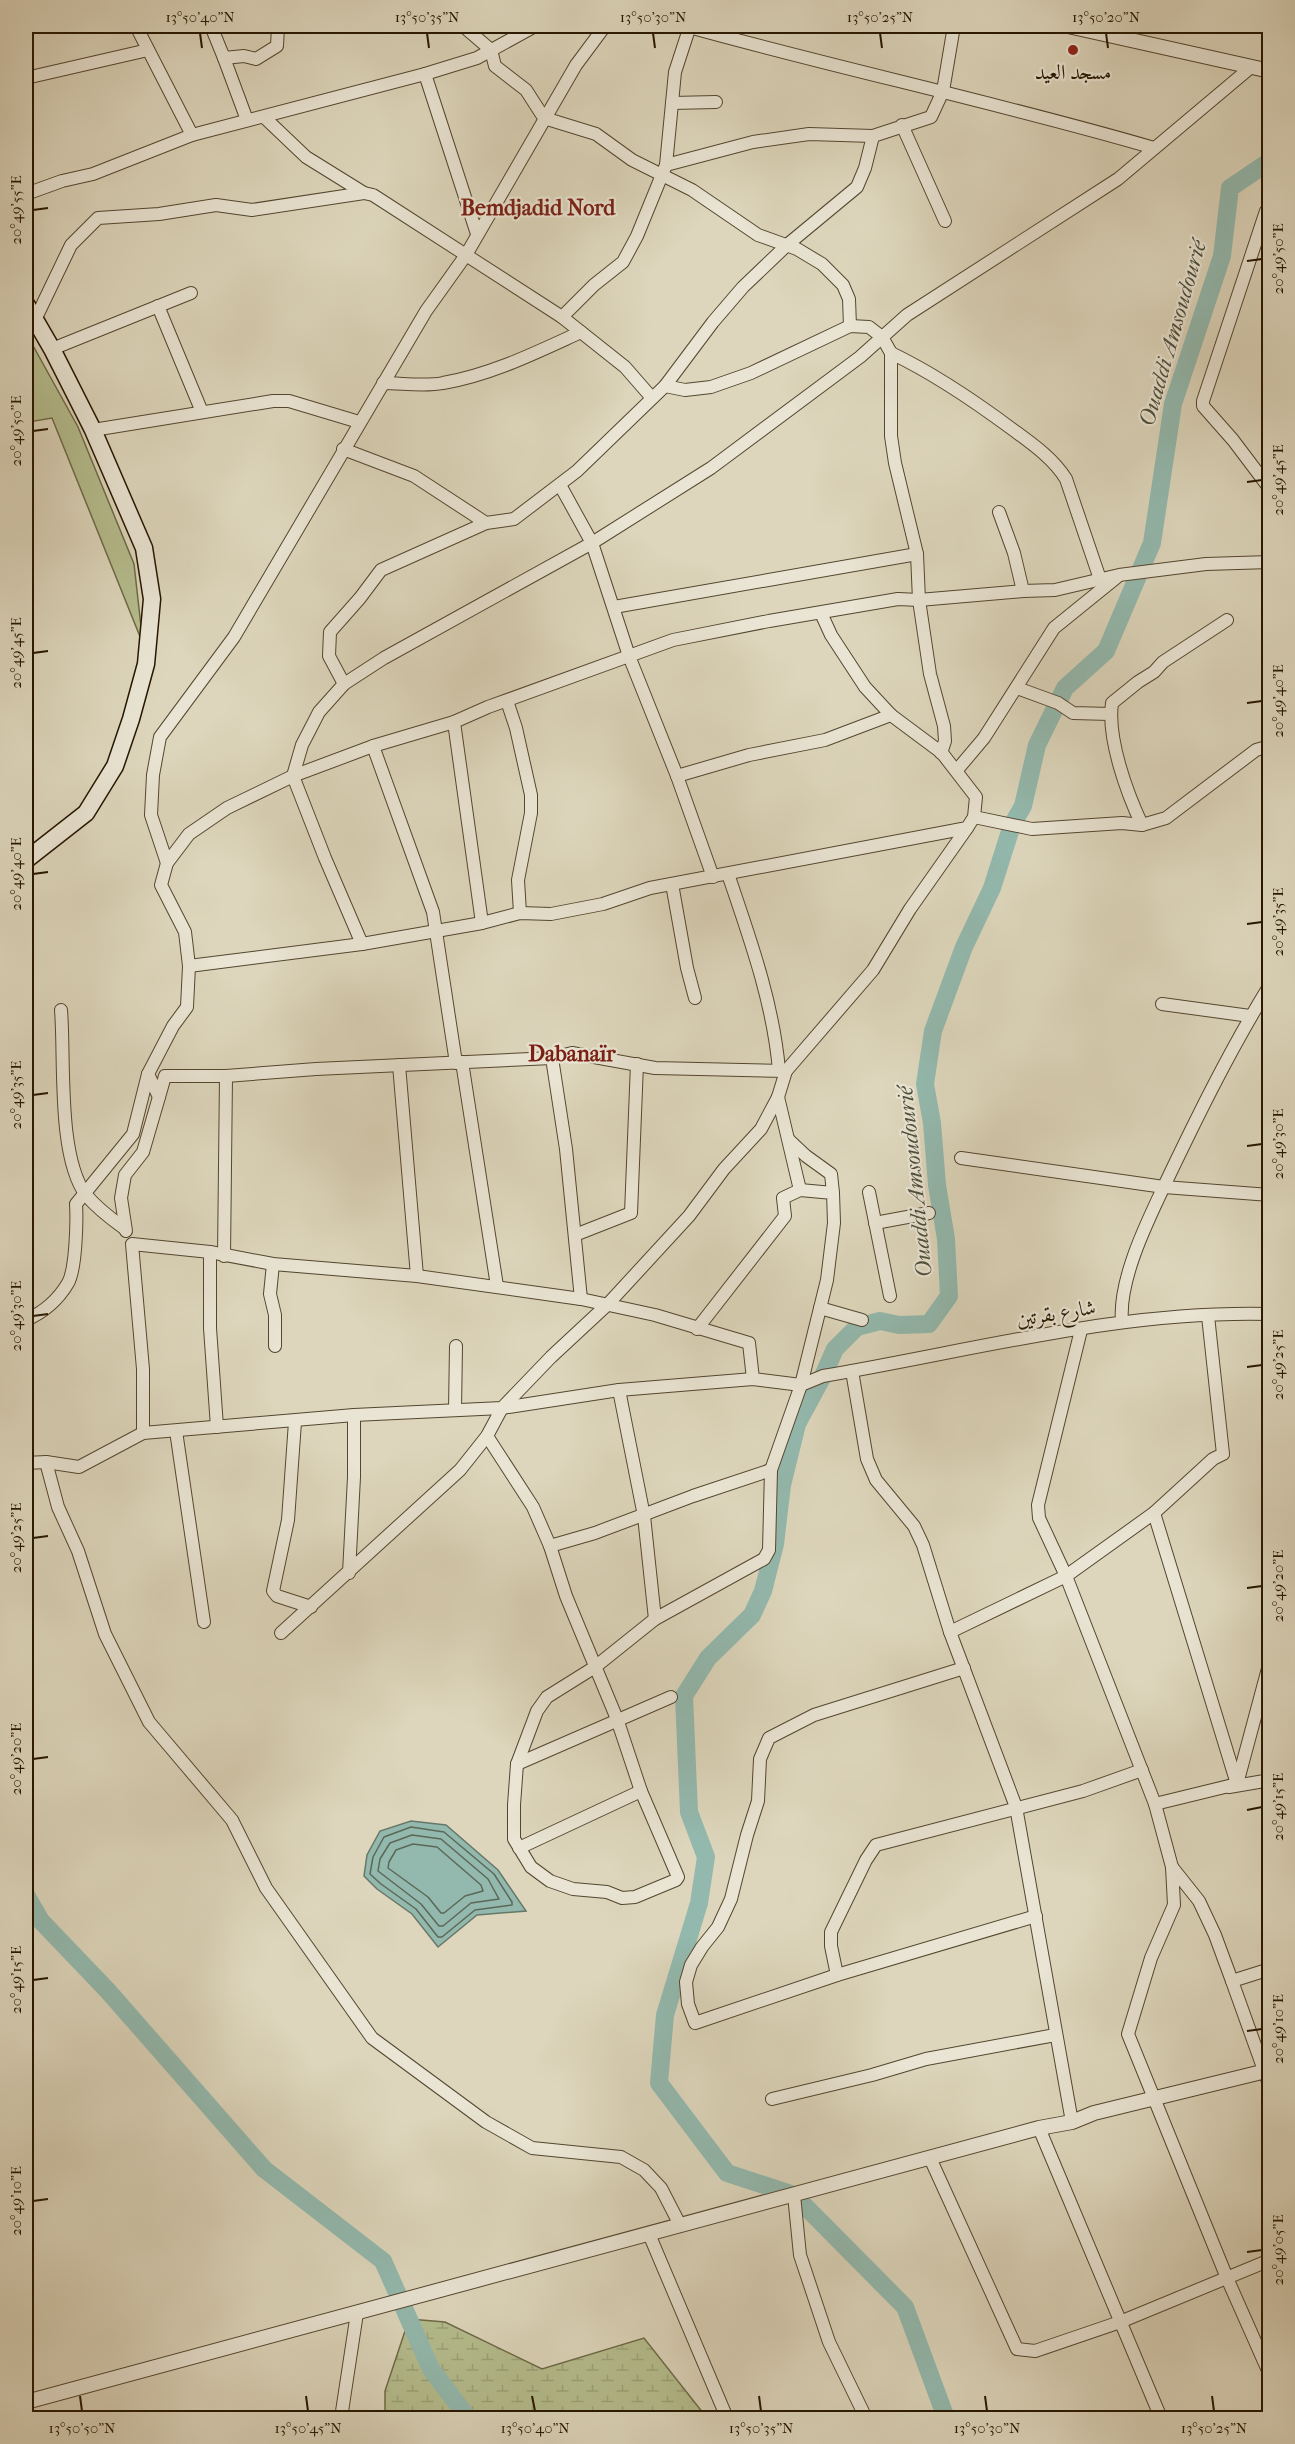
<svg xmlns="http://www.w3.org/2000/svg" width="1295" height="2444" font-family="'IM FELL French Canon',Amiri,serif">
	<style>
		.grass { fill: #b5bd8e; stroke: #6e6a47; stroke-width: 1.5 }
		.wetland { fill: url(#wetland-marsh); stroke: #6e6a47; stroke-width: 1.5 }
		.water { fill: #93b9ae; stroke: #677868; stroke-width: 1.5 }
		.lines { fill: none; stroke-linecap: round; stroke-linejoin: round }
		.shore { stroke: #5c6857; stroke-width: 1.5 }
		.river { stroke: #93b9ae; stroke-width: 18 }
		.minor-casing { stroke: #54462f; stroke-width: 14 }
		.tertiary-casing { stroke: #54462f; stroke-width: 16 }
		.secondary-casing { stroke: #261600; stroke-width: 19 }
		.minor { stroke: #e9e4d3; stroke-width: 12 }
		.tertiary { stroke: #e9e4d3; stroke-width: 14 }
		.secondary { stroke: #e9e4d3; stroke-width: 16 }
		.ticks { fill: none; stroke: #261600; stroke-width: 2 }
		.poi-dot { fill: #8f2418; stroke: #e9e4d3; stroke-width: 2 }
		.labels { text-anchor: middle; stroke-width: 4.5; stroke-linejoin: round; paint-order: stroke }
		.poi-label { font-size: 21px; fill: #261600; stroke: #e9e4d3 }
		.street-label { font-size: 21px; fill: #261600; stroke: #e9e4d3 }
		.neighbourhood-label { font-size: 22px; font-weight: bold; fill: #7a1f14; stroke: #e9e4d3 }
		.water-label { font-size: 22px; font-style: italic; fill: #4c4f3d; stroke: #e9e4d3 }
		.neatline { fill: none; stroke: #261600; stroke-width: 2 }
		.ticks-label { font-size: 15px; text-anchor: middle; fill: #261600 }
	</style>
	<defs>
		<pattern id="wetland-marsh" width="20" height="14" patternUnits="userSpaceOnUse" patternTransform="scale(1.5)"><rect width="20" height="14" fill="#b5bd8e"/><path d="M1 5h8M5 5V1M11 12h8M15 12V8" fill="none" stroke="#9ca279"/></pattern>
	</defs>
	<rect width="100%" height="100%" fill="#ddd6bc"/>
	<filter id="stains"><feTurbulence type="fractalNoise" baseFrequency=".00333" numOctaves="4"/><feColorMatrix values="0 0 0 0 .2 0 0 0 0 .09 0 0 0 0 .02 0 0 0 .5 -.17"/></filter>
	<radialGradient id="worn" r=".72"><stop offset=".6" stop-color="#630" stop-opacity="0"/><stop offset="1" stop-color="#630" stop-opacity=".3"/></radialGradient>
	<polygon class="grass" points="26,333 78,427 134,564 143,644 52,418 29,422 26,413"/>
	<polygon class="wetland" points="409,2319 445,2322 542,2369 644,2338 707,2418 385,2418 385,2391"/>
	<polygon class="water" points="411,1821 446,1825 498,1870 526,1911 477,1915 438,1947 412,1914 377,1889 364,1876 367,1855 380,1831"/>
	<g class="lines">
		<g class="shore">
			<polygon points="411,1827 444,1832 494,1874 512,1902 512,1905 475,1910 442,1937 438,1937 416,1909 381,1884 370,1874 373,1857 384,1837"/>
			<polygon points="412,1835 441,1839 488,1879 499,1899 471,1903 443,1926 439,1926 421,1904 378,1871 380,1859 390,1843"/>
			<polygon points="413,1844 437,1847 481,1885 483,1891 465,1896 444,1913 441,1913 428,1897 388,1868 389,1862 396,1850"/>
		</g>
		<g class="river">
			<polyline points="26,1895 41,1921 108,1991 264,2169 383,2261 431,2369 468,2418"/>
			<polyline points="946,2418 905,2307 794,2195 727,2173 659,2083 665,2015 699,1903 706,1857 689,1812 684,1696 708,1658 752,1615 763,1591 775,1544 782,1485 797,1424 823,1376 835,1349 857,1327 880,1321 899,1325 929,1324 949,1296 946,1239 937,1185 932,1123 925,1084 933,1031 964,947 992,888 1012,825 1023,806 1037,745 1065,688 1106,651 1152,543 1173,404 1222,256 1230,188 1270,161"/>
		</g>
		<defs>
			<g id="minor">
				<polyline points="136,26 192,135"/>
				<polyline points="211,26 224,58 244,56 256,59 277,46 278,26"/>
				<polyline points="463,26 491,50 495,66 526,90 544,118 596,134 632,160 692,190 758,235 797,249 822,264 843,285 849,299 850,326"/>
				<path d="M689,27C844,70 1000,103 1154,148"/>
				<polyline points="224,58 247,120"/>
				<polyline points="425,74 477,234"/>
				<polyline points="26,78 148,50"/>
				<polyline points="672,103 716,102"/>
				<polyline points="264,117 306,157 364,193 373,195 562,317 625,367 652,398"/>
				<polyline points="902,125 945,221"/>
				<polyline points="666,165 753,142 809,134 873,136"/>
				<polyline points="26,194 62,181 93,174 192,135 425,74 477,58 535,26"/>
				<polyline points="1270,208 1266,211 1203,401 1203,406 1233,440 1270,489"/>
				<polyline points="158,306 202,412"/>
				<polyline points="562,317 594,285 623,262 637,236 666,165 675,72 690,26"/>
				<polyline points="35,320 71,245 98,218 159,214 216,205 252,210 364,193"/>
				<polyline points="52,349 191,293"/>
				<path d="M891,353C935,374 973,400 1012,429C1031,443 1053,458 1066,479L1100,579"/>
				<path d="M383,383C402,383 424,387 443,383C491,375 537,352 581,332"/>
				<polyline points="665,386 713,322 743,287 787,245 857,187 865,168 873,136 931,117 943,91 954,26"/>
				<polyline points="93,430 273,401 289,401 359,422"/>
				<polyline points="343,449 414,476 486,523 514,519 577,471 665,386 685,390 711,387 751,373 850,326 869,327 882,337 891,353 891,436 895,463 917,554 919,600 930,674 944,726 945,741 941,753"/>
				<polyline points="560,485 592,543 629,656 677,776 713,877"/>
				<polyline points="999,512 1014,553 1023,591"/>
				<polyline points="614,607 917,554"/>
				<polyline points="344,684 329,656 330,632 360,598 381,570 486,523"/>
				<polyline points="1017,688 1058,703 1073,713 1110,714"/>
				<polyline points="507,701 516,728 531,795 531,813 518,880 520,913"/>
				<polyline points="454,722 482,923"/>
				<polyline points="373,746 433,912 456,1063"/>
				<polyline points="957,770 984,738 1054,628 1117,577"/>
				<polyline points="677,776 749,755 825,740 891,715"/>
				<polyline points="974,817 1032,829 1122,823 1142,825 1166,818 1256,750 1270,746"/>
				<path d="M1142,825C1127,793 1107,739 1112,703L1138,682L1154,672L1163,662L1227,620"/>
				<polyline points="167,863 151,815 153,775 160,737 234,637 426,311 466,255 576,65 605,26"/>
				<path d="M728,874C750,939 773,1002 779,1070"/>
				<polyline points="672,884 687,968 695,998"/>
				<polyline points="362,944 325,858 293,776 302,745 319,712 344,684 384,658 592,543 711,468 860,357 907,315 1118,179 1250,68"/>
				<polyline points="189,966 362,944 482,923 520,913 551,914 603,904 650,888 967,828 974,817 976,797 942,753 891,715 865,687 831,635 821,613"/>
				<polyline points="1162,1004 1250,1016"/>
				<path d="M61,1010C65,1058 57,1156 86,1195C97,1208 110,1218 124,1228"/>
				<polyline points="552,1058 566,1149 581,1299"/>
				<polyline points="462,1062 497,1286"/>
				<polyline points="399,1065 417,1276"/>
				<polyline points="148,1074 159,1097 165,1076 226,1076 316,1069 552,1058 572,1053 655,1068 786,1071 873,970 910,909 967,828"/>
				<polyline points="789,1140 806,1156 831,1174 833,1193"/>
				<polyline points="961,1158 1164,1187 1270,1195"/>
				<polyline points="869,1192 890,1296"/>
				<polyline points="875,1223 929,1213"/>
				<polyline points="126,1231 121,1198 125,1175 143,1152 159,1097"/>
				<polyline points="575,1235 631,1213 637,1064"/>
				<polyline points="210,1252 210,1328 217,1427"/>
				<polyline points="224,1256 226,1076"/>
				<polyline points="273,1264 270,1294 275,1315 275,1346"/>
				<polyline points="820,1308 862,1320"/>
				<path d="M26,1320C42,1313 58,1300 68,1283C76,1269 77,1221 76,1204L133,1134L148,1074L173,1026L187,1007L189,966L185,932L161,885L167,863L189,834L227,808L293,776L373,746L454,722L488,707L673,640L769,621L898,599L919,600L1023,591L1055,590L1119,575L1206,564L1270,562"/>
				<path d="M1122,1322C1118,1279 1149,1218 1167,1180C1199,1113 1231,1048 1270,985"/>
				<polyline points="697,1329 785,1216 783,1198 800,1190 778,1097"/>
				<polyline points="1081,1330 1038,1505 1039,1518 1066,1576 1155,1804 1172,1867 1174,1905 1151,1958 1128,2034 1227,2278 1270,2375"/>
				<polyline points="852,1371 867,1459 876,1480 914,1526 923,1545 950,1632 1016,1807 1072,2122"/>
				<polyline points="619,1390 644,1516 655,1619"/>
				<polyline points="455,1410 456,1346"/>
				<polyline points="295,1422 288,1520 273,1591 277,1596 311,1607"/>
				<polyline points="176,1431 204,1622"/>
				<polyline points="143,1433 143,1369 132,1244 210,1252 273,1264 417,1276 581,1299 655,1315 749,1343 753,1379"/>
				<polyline points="487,1436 533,1507 550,1546 566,1596 617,1719 641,1791 678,1877 676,1880 635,1897 622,1898 607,1892 573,1889 550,1881 531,1867 514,1839 514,1805 517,1764 537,1711 547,1697 595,1667 655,1619 764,1559 769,1550 771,1470 801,1385 827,1280 834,1223 833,1193 800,1190"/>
				<polyline points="46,1462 58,1507 78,1551 105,1634 149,1722 232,1820 266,1888 372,2038 486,2122 532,2148 621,2157 644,2170 661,2188 680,2225"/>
				<path d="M26,1463L46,1462L79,1467L143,1433L354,1415L502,1408L619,1390L753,1379L801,1385L823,1376C971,1351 1119,1310 1270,1314"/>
				<polyline points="1154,1513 1237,1784"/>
				<polyline points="550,1546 595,1533 693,1496 771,1470"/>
				<polyline points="349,1573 354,1477 354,1415"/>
				<polyline points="950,1632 1066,1576 1154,1513 1213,1459 1223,1454 1208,1316"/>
				<polyline points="281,1633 460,1470 487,1436 502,1408 551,1357 608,1304 689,1216 724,1169 761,1129 778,1097 786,1071"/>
				<polyline points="964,1668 814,1715 769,1738 760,1759 758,1801 747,1835 731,1899 718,1927 702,1947 691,1965 686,1982 688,2004 695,2023 837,1975 1036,1916"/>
				<polyline points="517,1764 671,1697"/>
				<polyline points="1237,1784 1270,1661"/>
				<polyline points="1229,1787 1270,1780"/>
				<polyline points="1155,1804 1237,1784"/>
				<polyline points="519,1848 641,1791"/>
				<polyline points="1172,1867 1199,1901 1215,1935 1232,1981"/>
				<polyline points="1270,1969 1232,1981 1270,2087"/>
				<polyline points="837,1975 831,1946 831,1932 866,1860 876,1845 1083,1791 1142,1770"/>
				<polyline points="772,2099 872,2075 926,2059 1055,2035"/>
				<polyline points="1039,2128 1161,2418"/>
				<polyline points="930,2158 1017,2349 1035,2351 1120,2322 1270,2260"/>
				<polyline points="794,2195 800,2255 829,2342 866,2418"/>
				<polyline points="649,2234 727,2418"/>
				<polyline points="341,2418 357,2313"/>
			</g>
			<g id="tertiary">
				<polyline points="1068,26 1270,71"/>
				<polyline points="26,2402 1039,2128 1072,2122 1094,2113 1270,2070"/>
			</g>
			<polyline id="secondary" points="26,304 52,349 93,430 144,548 152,599 146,664 131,719 115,766 86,813 26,860"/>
		</defs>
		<use href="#minor" class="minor-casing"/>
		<use href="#tertiary" class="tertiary-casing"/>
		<use href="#secondary" class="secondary-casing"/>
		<use href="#minor" class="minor"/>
		<use href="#tertiary" class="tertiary"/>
		<use href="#secondary" class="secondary"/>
	</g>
	<path class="ticks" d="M200,33L202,48M427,33L429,48M653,33L655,48M880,33L882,48M1106,33L1108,48M33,210L48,208M1247,261L1262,259M33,431L48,429M1247,482L1262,480M33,653L48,651M1247,703L1262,701M33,874L48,872M1247,924L1262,922M33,1095L48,1093M1247,1146L1262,1144M33,1316L48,1314M1247,1367L1262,1365M33,1538L48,1536M1247,1588L1262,1586M33,1759L48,1757M1247,1810L1262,1807M33,1980L48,1978M1247,2031L1262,2029M33,2201L48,2199M1247,2252L1262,2250M80,2396L82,2411M306,2396L308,2411M532,2396L535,2411M759,2396L761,2411M985,2396L987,2411M1212,2396L1214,2411"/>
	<circle class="poi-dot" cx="1073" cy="50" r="6"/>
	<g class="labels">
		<g class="poi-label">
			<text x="1073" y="79">مسجد العيد</text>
		</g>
		<g class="street-label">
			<text transform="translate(1056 1313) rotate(-9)" y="7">شارع بقرتين</text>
		</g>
		<g class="neighbourhood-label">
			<text x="538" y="215">Bemdjadid Nord</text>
			<text x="572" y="1061">Dabanaïr</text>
		</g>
		<g class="water-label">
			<text transform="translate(1172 333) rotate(-74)" y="8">Ouaddi Amsoudourié</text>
			<text transform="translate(914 1182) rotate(-96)" y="8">Ouaddi Amsoudourié</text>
		</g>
	</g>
	<rect width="1295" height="2444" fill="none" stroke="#ddd6bc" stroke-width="66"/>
	<rect x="33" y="33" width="1229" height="2378" class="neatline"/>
	<g class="ticks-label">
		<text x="200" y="22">13°50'40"N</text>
		<text x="427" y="22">13°50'35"N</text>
		<text x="653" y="22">13°50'30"N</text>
		<text x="880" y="22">13°50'25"N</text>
		<text x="1106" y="22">13°50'20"N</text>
		<text transform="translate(16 210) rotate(-90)" y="5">20°49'55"E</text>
		<text transform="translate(1278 259) rotate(-90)" y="5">20°49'50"E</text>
		<text transform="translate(16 431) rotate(-90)" y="5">20°49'50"E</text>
		<text transform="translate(1278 480) rotate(-90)" y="5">20°49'45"E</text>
		<text transform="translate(16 653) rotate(-90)" y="5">20°49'45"E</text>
		<text transform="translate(1278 701) rotate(-90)" y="5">20°49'40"E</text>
		<text transform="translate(16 874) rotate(-90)" y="5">20°49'40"E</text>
		<text transform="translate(1278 922) rotate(-90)" y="5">20°49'35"E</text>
		<text transform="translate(16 1095) rotate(-90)" y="5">20°49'35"E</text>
		<text transform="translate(1278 1144) rotate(-90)" y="5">20°49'30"E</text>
		<text transform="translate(16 1316) rotate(-90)" y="5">20°49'30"E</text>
		<text transform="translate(1278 1365) rotate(-90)" y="5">20°49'25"E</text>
		<text transform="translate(16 1538) rotate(-90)" y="5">20°49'25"E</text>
		<text transform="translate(1278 1586) rotate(-90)" y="5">20°49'20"E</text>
		<text transform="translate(16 1759) rotate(-90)" y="5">20°49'20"E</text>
		<text transform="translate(1278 1807) rotate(-90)" y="5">20°49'15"E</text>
		<text transform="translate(16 1980) rotate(-90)" y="5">20°49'15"E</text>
		<text transform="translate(1278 2029) rotate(-90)" y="5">20°49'10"E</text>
		<text transform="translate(16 2201) rotate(-90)" y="5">20°49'10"E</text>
		<text transform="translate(1278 2250) rotate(-90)" y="5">20°49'05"E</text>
		<text x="82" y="2433">13°50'50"N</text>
		<text x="308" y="2433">13°50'45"N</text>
		<text x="535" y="2433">13°50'40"N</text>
		<text x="761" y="2433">13°50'35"N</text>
		<text x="987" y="2433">13°50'30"N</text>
		<text x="1214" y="2433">13°50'25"N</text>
	</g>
	<rect width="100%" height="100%" filter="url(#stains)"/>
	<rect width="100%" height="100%" fill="url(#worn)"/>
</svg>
